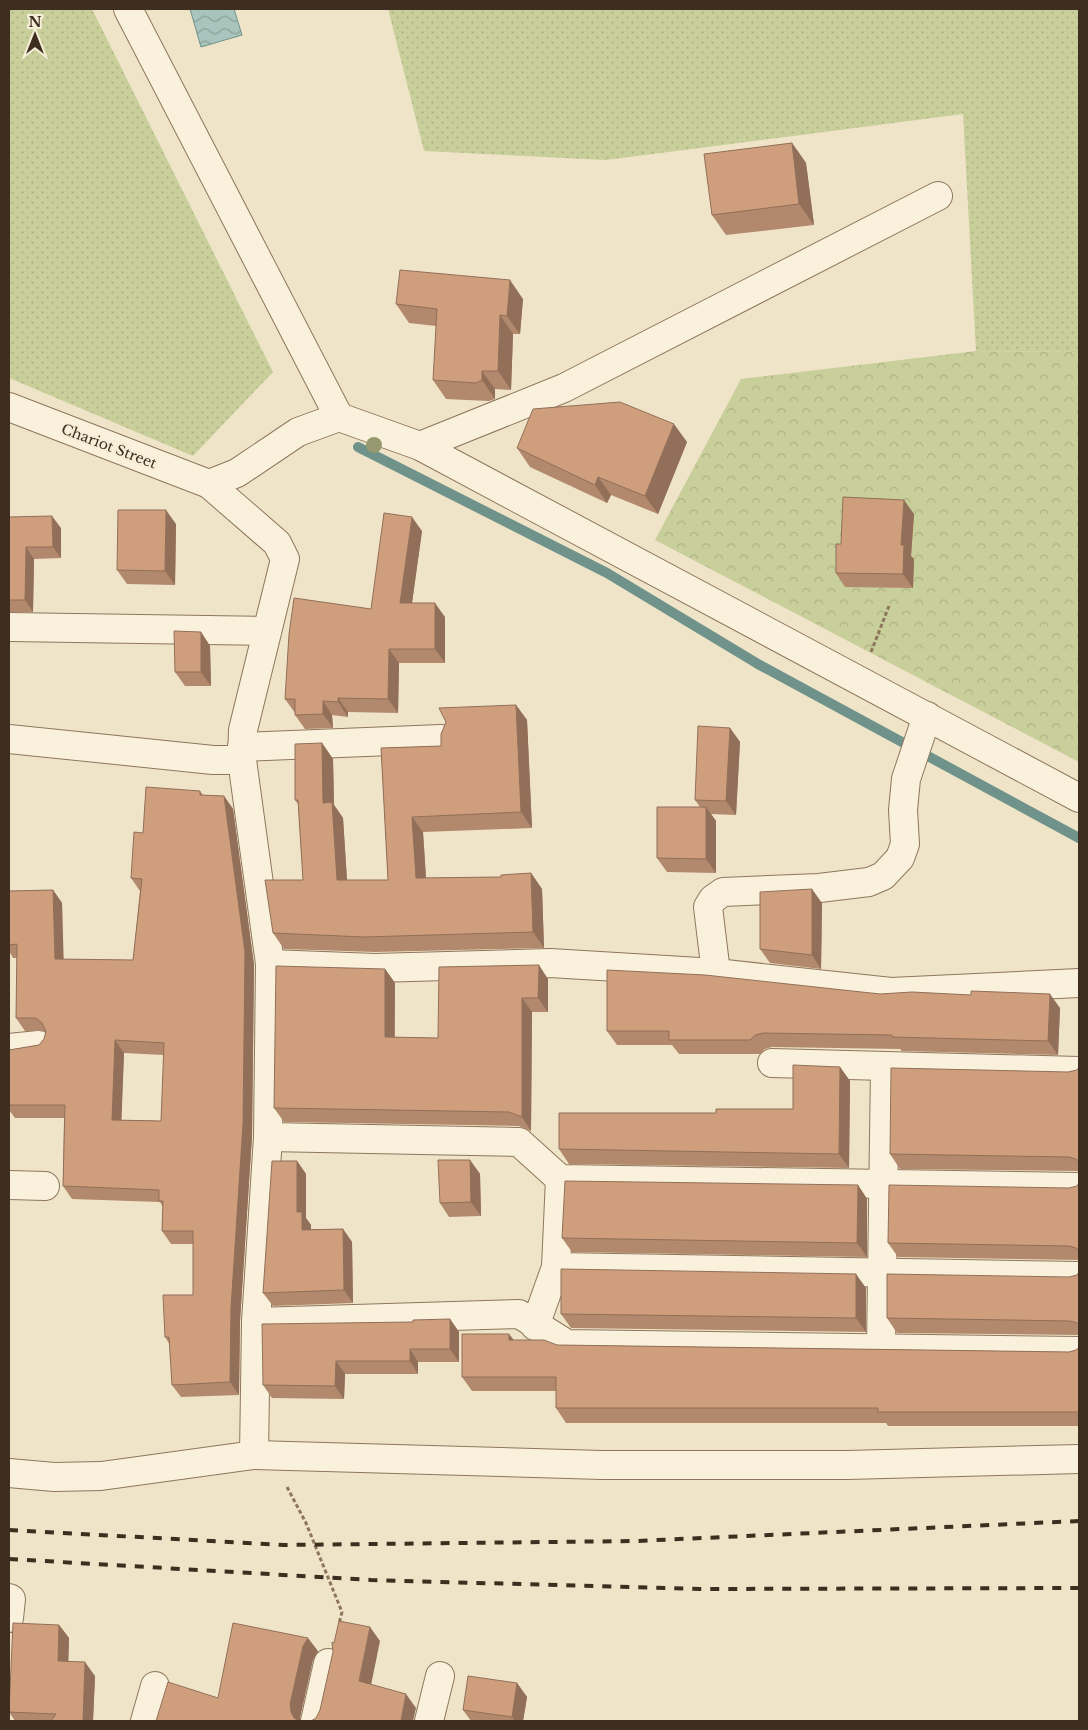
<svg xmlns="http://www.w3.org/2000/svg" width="1088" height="1730" font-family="'Libre Baskerville',serif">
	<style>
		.green { fill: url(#green-dots) }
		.forest { fill: url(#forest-crowns) }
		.water { fill: url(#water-waves); stroke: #6f938a }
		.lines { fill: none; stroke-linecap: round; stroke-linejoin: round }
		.stream { stroke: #6f938a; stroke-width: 10 }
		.minor-casing { stroke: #8d765c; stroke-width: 30 }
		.path { stroke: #8d765c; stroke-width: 3; stroke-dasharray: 4 2.5; stroke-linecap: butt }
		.minor { stroke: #faf1dc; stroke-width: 28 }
		.rail { stroke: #3d2e20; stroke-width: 4; stroke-dasharray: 9 9; stroke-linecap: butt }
		.tree { fill: #96986f }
		.wall { fill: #b2896c; fill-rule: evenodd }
		.shaded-wall { fill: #916f58 }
		.building { fill: #cf9f7d; stroke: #916f58; fill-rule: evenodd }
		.labels { text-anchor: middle; stroke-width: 5; stroke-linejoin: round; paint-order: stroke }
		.street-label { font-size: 14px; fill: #3d2e20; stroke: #f7eed8 }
	</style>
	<defs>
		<pattern id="green-dots" width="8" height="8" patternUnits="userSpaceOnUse" patternTransform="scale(1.25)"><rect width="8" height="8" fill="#c9cf9b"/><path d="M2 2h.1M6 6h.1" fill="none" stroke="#aeb285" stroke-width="1.8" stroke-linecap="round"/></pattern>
		<pattern id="forest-crowns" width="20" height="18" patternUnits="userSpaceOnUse" patternTransform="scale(1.25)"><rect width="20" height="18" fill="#c9cf9b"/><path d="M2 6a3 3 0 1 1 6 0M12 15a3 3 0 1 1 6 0" fill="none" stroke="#aeb285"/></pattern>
		<pattern id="water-waves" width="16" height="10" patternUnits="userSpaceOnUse" patternTransform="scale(1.25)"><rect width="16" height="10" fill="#a9c4bc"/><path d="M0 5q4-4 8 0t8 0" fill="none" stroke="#8ba098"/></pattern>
	</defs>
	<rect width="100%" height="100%" fill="#f0e4c8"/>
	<g class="green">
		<polygon points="9,9 92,9 273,372 193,456 9,378"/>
		<polygon points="388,9 1079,9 1079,352 976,351 963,114 606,160 424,151"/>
	</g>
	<polygon class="forest" points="976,351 1079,352 1079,762 655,540 741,379"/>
	<polygon class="water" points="190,9 234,9 242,35 201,47"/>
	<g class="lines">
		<polyline class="stream" points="358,447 607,573 758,664 1079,838"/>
		<defs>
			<g id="minor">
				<polyline points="128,9 339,417"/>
				<polyline points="9,407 209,484 277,543 285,559 243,730 242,760 270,964 268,1137 256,1322 254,1455 101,1476 54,1477 9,1473"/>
				<polyline points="420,446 564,388 938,196"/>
				<polyline points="209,484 237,473 298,432 339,417 420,446 1079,798"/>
				<polyline points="9,627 267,631"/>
				<polyline points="9,739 213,760 242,760"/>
				<polyline points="242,747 441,739"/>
				<polyline points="270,964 375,968 550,963 716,973 891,992 1079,983"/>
				<polyline points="716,973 708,907 713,899 723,892 819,888 869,882 883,876 900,858 905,844 903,810 906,779 927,716"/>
				<polyline points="9,1048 39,1045"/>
				<polyline points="772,1063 1079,1071"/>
				<polyline points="268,1137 519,1142 560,1179 1079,1187"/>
				<polyline points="9,1185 45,1186"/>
				<polyline points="556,1267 1079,1276"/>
				<polyline points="256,1322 519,1314 567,1344 1079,1351"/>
				<polyline points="535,1326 556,1267 560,1179"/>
				<polyline points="881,1348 885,1067"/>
				<polyline points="254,1455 602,1465 847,1465 1079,1459"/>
				<polyline points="9,1598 11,1599 9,1618"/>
				<polyline points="145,1721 155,1686"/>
				<polyline points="315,1721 328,1663"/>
				<polyline points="429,1721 440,1676"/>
			</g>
		</defs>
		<use href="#minor" class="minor-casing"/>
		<g class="path">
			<polyline points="871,652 889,606"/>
			<polyline points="287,1487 306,1523 342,1612 339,1624"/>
		</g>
		<use href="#minor" class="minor"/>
		<g class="rail">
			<polyline points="9,1530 284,1545 636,1541 1079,1521"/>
			<polyline points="9,1559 371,1580 700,1589 1079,1588"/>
		</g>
	</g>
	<circle class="tree" cx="374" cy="445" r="8"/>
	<g class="wall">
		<polygon points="792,143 806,163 814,225 726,235 712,215"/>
		<polygon points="523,299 520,334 513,334 511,390 495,389 495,399 489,401 446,399 433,380 436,326 409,323 396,304"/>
		<polygon points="687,442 658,514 611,495 607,503 530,467 517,448"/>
		<polygon points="914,514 911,556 914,559 913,588 845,587 836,573 841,544"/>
		<polygon points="9,517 61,528 61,558 34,559 33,612 9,612"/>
		<polygon points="176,524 175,585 127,584 117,570"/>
		<polygon points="422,531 412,603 445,617 445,663 399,663 398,713 348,712 348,717 332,715 333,728 305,729 295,715 295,713 285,699 371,609"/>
		<polygon points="201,632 210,646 211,686 185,686 175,672"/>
		<polygon points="516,705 527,720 532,828 423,832 426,878 501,877 531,873 542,889 544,948 375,952 284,949 273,933 303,880 298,804 295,800 322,743 333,759 334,805 343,818 347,880 388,880 381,748 441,746"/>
		<polygon points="730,728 740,742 736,815 711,814 716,821 716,873 667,872 657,858 700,807 695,800"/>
		<path d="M200,791L203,795L224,796L233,809L254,965L252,1136L240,1321L239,1395L181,1397L172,1385L170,1345L165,1337L193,1295V1244H171L162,1231L163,1207L160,1202L72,1199L63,1186L64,1118H15L9,1110V1050L39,1045L44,1039L46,1031H25L16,1018L17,958H13L9,951V891L53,890L62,903L63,959L133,960L140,891L131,878L143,833ZM124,1053L164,1055L161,1121L121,1120Z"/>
		<polygon points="822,903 821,969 770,963 760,949"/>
		<polygon points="385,969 395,983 395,1037 438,1038 548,979 548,1012 532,1012 531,1131 519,1126 284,1122 274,1108"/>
		<polygon points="880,994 1060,1008 1058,1055 902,1051 900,1049 772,1047 765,1049 760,1054 679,1054 672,1045 617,1045 607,1031"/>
		<polygon points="840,1067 850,1081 849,1168 569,1164 559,1149 716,1113 793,1109"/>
		<polygon points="1079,1067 1079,1171 900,1169 890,1154 1068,1072 1077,1070"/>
		<polygon points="470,1160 480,1174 481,1216 449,1217 440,1203"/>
		<polygon points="297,1161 306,1174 306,1218 311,1225 311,1229 343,1229 352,1242 353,1303 273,1306 263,1293"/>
		<polygon points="1079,1183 1079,1260 898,1257 888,1243 1077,1186"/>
		<polygon points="858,1185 867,1199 867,1257 572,1252 562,1238"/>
		<polygon points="1079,1272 1079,1335 897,1333 887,1318 1069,1277 1077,1275"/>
		<polygon points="866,1288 866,1332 571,1328 561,1314"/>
		<polygon points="450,1319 459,1332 459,1362 418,1362 418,1374 345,1374 344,1399 272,1398 263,1385 413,1322"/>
		<polygon points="509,1334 514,1340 557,1345 1069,1352 1076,1350 1079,1347 1079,1426 888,1426 886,1423 566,1423 556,1408 556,1391 472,1391 462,1377"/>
		<polygon points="59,1625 69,1638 68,1661 95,1676 93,1721 15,1721 9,1712"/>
		<polygon points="517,1683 527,1697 523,1721 471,1721 463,1710"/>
	</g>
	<g class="shaded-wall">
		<polygon points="792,143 806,163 814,225 799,204"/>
		<polygon points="510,280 523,299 520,334 507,316"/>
		<polygon points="500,315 513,334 511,390 498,371"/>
		<polygon points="482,371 495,389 495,399 482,380"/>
		<polygon points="674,424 687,442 658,514 645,496"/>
		<polygon points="598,477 611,495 607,503 595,485"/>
		<polygon points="904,500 914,514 911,556 914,559 913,588 903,574 901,545"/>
		<polygon points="166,510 176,524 175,585 165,571"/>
		<polygon points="52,516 61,528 61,558 53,547"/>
		<polygon points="412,517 422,531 410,617 400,603"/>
		<polygon points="26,547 34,559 33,612 25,600"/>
		<polygon points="435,603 445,617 445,663 435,649"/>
		<polygon points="201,632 210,646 211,686 201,672"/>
		<polygon points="389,649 399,663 398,713 388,699"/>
		<polygon points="338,698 348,712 348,717 338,702"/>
		<polygon points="323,701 332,715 333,728 323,714"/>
		<polygon points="516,705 527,720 532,828 521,812"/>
		<polygon points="730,728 740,742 736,815 726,801"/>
		<polygon points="322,743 333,759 334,805 343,818 348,896 337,880 323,803"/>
		<polygon points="224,796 233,809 254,965 252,1136 240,1321 239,1395 230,1382"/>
		<polygon points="706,807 716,821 716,873 706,859"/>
		<polygon points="412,817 423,832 427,894 416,878"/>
		<polygon points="531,873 542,889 544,948 533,932"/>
		<polygon points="812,889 822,903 821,969 812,955"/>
		<polygon points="53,890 62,903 64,971 55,959"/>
		<polygon points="539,965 548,979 548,1012 538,998"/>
		<polygon points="385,969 395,983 394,1051 385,1037"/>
		<polygon points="1050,994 1060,1008 1058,1055 1048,1041"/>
		<polygon points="522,998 532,1012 531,1131 522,1117"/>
		<polygon points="115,1040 124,1053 121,1133 112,1120"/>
		<polygon points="840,1067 850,1081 849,1168 839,1154"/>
		<polygon points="470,1160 480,1174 481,1216 471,1202"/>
		<polygon points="297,1161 306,1174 306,1218 311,1225 311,1243 302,1230 297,1212"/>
		<polygon points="858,1185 867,1199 867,1257 857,1243"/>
		<polygon points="343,1229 352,1242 353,1303 344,1290"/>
		<polygon points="856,1274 866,1288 866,1332 856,1318"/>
		<polygon points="450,1319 459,1332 459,1362 450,1349"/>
		<polygon points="509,1334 519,1348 509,1340"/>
		<polygon points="410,1349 418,1362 418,1374 410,1361"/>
		<polygon points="336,1361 345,1374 344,1399 335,1386"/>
		<polygon points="59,1625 69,1638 68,1675 58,1661"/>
		<polygon points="370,1627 380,1641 369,1695 359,1681"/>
		<polygon points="308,1638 318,1651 313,1660 300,1718 300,1721 296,1721 291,1712 290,1704 303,1646"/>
		<polygon points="85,1662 95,1676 93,1721 83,1721"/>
		<polygon points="517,1683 527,1697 523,1721 515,1721 512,1717"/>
		<polygon points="406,1694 416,1708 413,1721 401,1721 401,1720"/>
	</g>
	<g class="building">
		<polygon points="792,143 799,204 712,215 704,154"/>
		<polygon points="400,270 510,280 507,316 500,315 498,371 482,371 482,380 476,383 433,380 437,309 396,304"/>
		<polygon points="620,402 674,424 645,496 598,477 595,485 517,448 533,409"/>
		<polygon points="843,497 904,500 901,545 904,545 903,574 836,573 836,544 841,544"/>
		<polygon points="118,510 166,510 165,571 117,570"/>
		<polygon points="384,513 412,517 400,603 435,603 435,649 389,649 388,699 338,698 338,702 323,701 323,714 295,715 295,699 285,699 289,634 294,598 371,609"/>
		<polygon points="52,516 53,547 26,547 25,600 9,600 9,517"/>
		<polygon points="174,631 201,632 201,672 175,672"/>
		<polygon points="516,705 521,812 412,817 416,878 501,877 501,875 531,873 533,932 364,937 273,933 265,880 303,880 298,800 295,800 295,744 322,743 323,803 332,802 337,880 388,880 381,748 441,746 441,734 446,722 439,708"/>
		<polygon points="698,726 730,728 726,801 695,800"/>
		<path d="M146,787L200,791V795L224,796L245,952L243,1124L231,1308L230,1382L172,1385L169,1337H165L163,1295H193V1231H162L163,1201H159V1190L63,1186L65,1105H9V1050L39,1045L44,1039L46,1031L42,1023L36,1018H16L17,944L9,945V891L53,890L55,959L133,960L142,879L131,878L134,832L143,833ZM115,1040L164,1043L161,1121L112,1120Z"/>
		<polygon points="657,807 706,807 706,859 657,858"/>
		<polygon points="812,889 812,955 760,949 760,892"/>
		<polygon points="539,965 538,998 522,998 522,1117 509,1112 274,1108 276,966 385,969 385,1037 438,1038 439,967"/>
		<polygon points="607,970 705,975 880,994 912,992 971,995 971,991 1050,994 1048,1041 892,1037 892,1035 763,1033 755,1035 750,1040 669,1040 669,1031 607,1031"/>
		<polygon points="793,1065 840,1067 839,1154 559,1149 559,1113 716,1113 716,1109 793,1109"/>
		<polygon points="1079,1067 1079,1162 1076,1159 1069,1157 890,1154 891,1068 1068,1072 1077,1070"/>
		<polygon points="438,1160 470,1160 471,1202 440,1203"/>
		<polygon points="272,1161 297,1161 297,1212 302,1212 302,1230 343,1229 344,1290 263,1293"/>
		<polygon points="565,1181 858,1185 857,1243 562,1238"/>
		<polygon points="1079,1183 1079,1251 1076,1248 1069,1246 888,1243 889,1185 1069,1188 1077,1186"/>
		<polygon points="561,1269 856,1274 856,1318 561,1314"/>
		<polygon points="1079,1272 1079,1325 1077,1323 1070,1321 887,1318 887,1274 1069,1277 1077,1275"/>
		<polygon points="450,1319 450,1349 410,1349 410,1361 336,1361 335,1386 263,1385 262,1324 413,1322 413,1320"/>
		<polygon points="462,1334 509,1334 509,1340 544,1340 557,1345 1069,1352 1076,1350 1079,1347 1079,1412 878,1412 878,1408 556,1408 556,1377 462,1377"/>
		<polygon points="339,1621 370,1627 359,1681 406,1694 401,1720 407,1721 311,1721 316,1718 320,1710 333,1652 332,1642 334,1643"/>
		<polygon points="13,1623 59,1625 58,1661 85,1662 83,1721 51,1721 56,1714 9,1712"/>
		<polygon points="233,1623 308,1638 303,1646 290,1704 291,1712 294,1718 300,1721 156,1721 168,1682 218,1698"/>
		<polygon points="468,1676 517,1683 512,1717 463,1710"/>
	</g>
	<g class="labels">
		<g class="street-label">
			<text transform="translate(109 446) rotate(21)" y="5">Chariot Street</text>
		</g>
	</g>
	<rect width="1088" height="1730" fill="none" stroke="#3d2e20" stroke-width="20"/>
	<g transform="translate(35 35)" stroke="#f7eed8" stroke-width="4" paint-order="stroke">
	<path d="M0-4L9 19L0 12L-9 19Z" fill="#3d2e20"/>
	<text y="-8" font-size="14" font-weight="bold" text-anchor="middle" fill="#3d2e20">N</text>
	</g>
</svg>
